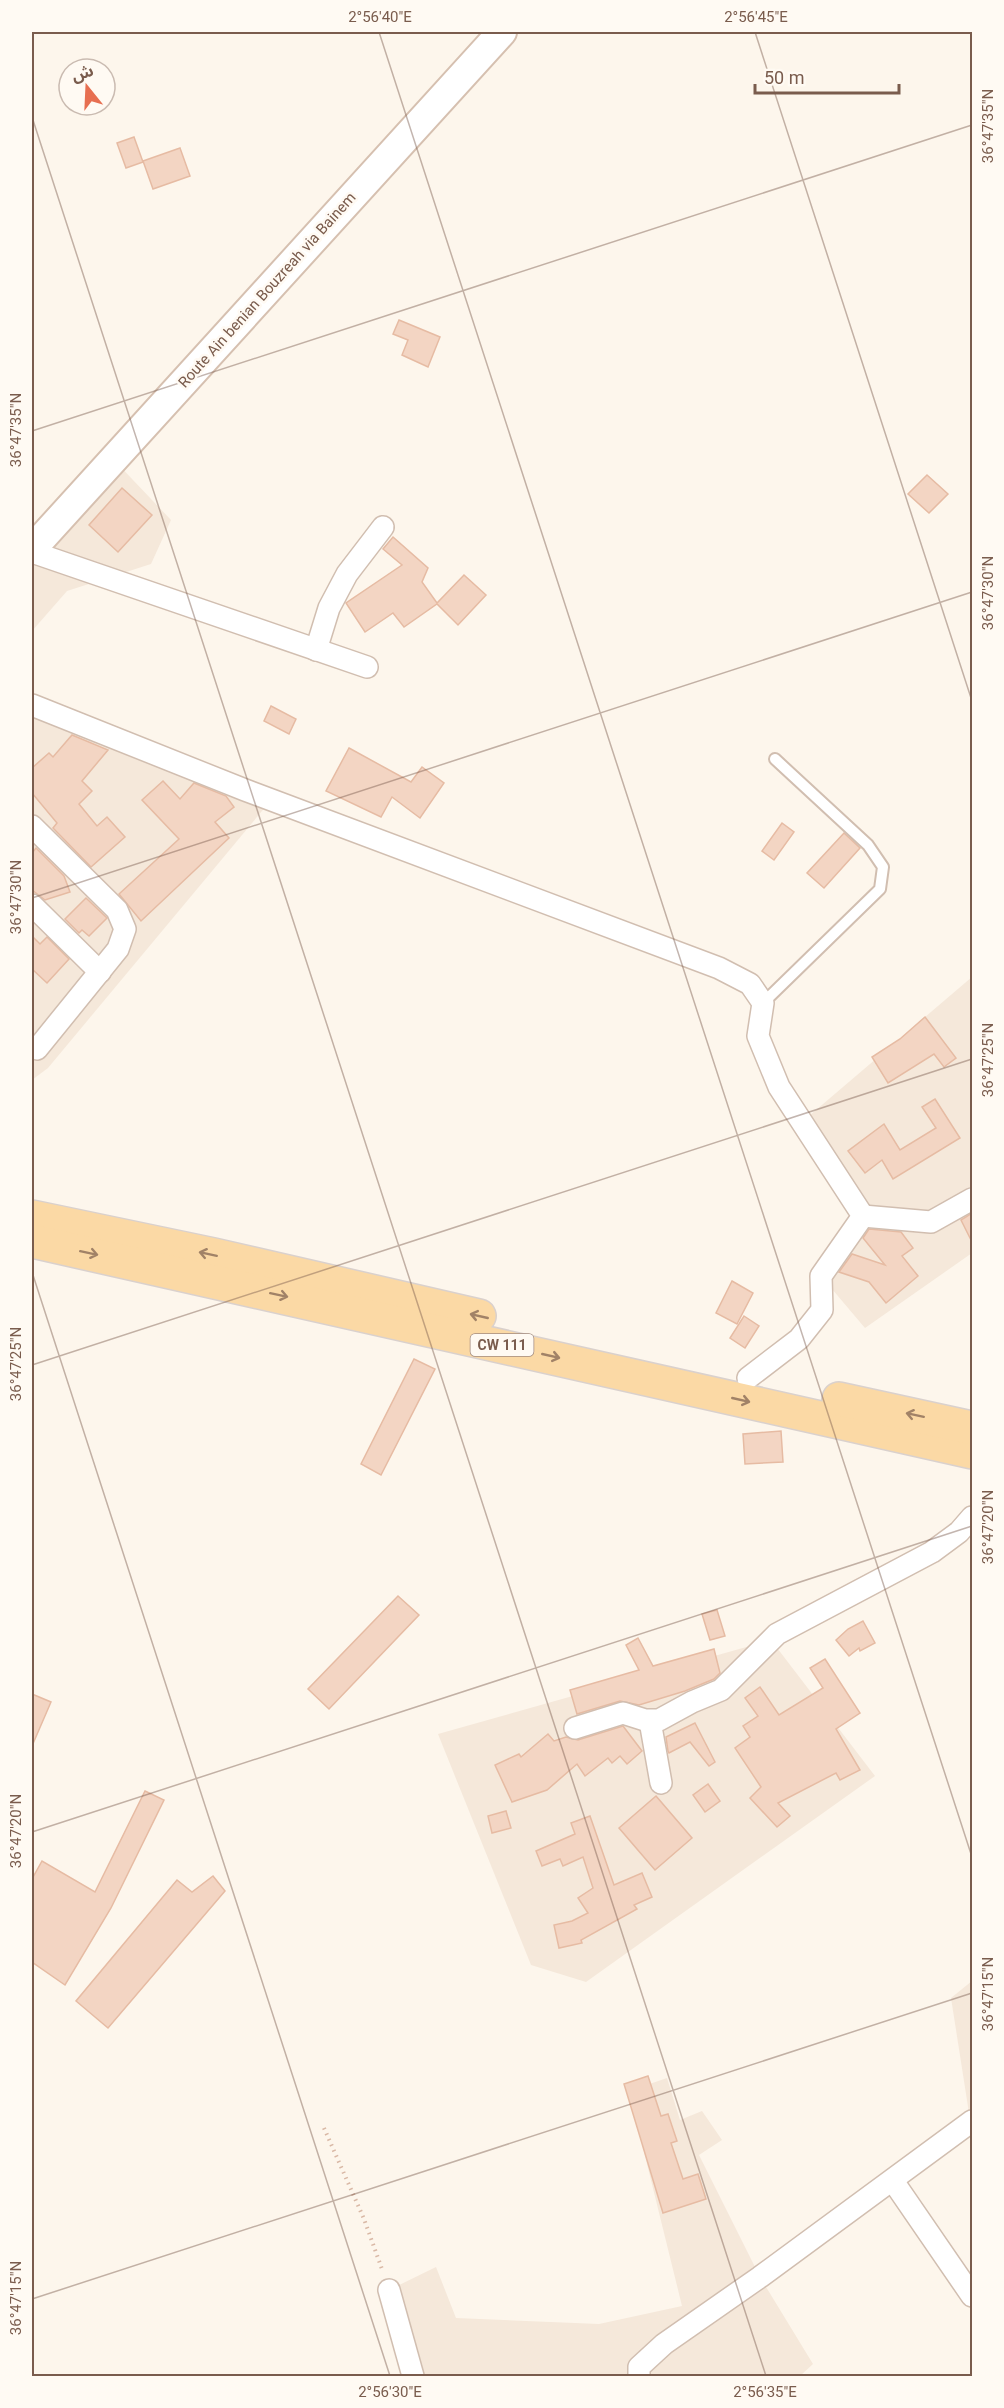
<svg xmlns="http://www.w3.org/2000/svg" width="1004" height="2408" font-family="Roboto,'Noto Sans Arabic',sans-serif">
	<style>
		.residential { fill: #f5e8da }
		.building { fill: #f3d5c3; stroke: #e6bba3; stroke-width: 1.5 }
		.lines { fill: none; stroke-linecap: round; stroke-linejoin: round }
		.lane-casing { stroke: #d1beb0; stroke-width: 14 }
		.street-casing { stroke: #d1beb0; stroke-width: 24 }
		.secondary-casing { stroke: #d6c0b0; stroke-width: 32 }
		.primary-casing { stroke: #dad1cd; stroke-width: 36 }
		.path { stroke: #d9b8a5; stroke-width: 4; stroke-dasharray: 1.5 4.5; stroke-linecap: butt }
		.lane { stroke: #fff; stroke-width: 10 }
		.street { stroke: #fff; stroke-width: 21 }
		.secondary { stroke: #fff; stroke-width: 28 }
		.primary { stroke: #fbd9a5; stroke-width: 33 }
		.oneway { stroke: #a18267 }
		.ticks { fill: none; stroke: #7a5c4d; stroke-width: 1.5; stroke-opacity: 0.45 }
		.labels { text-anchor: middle; stroke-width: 5; stroke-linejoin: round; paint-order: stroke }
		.shield { fill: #fffaf3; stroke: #a28b7f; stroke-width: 1.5 }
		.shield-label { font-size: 14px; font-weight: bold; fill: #7a5c4d }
		.street-label { font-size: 15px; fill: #7a5c4d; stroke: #fffaf3 }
		.neatline { fill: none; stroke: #7a5c4d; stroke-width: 2 }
		.ticks-label { font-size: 15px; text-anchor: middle; fill: #7a5c4d }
	</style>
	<rect width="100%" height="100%" fill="#fdf6ec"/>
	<g class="residential">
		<polygon points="113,459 171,520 151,564 67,591 32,631 32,549"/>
		<polygon points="32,704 272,799 48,1068 32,1080"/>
		<polygon points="972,977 972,1253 865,1328 821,1276 863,1216 802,1122"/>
		<polygon points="771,1640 875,1776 586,1982 531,1965 438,1734"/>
		<polygon points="972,1981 972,2111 969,2113 951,1998"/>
		<polygon points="667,2078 680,2120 702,2111 722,2140 699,2155 760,2277 813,2364 800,2376 413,2376 389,2290 436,2267 456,2318 599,2324 682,2306 629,2091"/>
	</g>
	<g class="building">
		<polygon points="134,137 143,162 126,168 117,143"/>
		<polygon points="180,148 190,176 153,189 143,161"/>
		<polygon points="399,320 440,337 428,367 402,355 408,340 393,334"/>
		<polygon points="927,475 948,494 929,513 908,494"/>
		<polygon points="122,488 152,515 118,552 89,525"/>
		<polygon points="393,537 428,568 422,582 437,603 464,575 486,595 458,625 437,604 404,627 393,613 365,632 346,603 402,565 383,549"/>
		<polygon points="271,706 296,719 289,734 264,721"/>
		<polygon points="72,735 108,750 82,781 92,791 79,804 97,826 107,817 125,837 91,867 53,828 57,823 32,793 32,768 49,753 53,757"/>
		<polygon points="349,748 411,782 422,767 444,783 420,818 392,797 381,817 326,791"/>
		<polygon points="163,781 180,799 194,783 226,796 234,807 215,822 229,838 141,921 119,894 179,839 142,800"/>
		<polygon points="782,823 794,832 774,860 762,851"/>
		<polygon points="844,833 860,848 824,888 807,873"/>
		<polygon points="36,848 64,876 70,892 45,900 32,890 32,853"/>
		<polygon points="86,898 107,918 89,936 82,930 79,933 65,919"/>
		<polygon points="32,936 40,944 47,937 69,959 47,983 32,969"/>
		<polygon points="925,1017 956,1058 944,1067 934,1054 888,1083 872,1057 900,1039"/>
		<polygon points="935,1099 960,1138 893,1179 882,1160 865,1173 848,1151 884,1124 900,1150 936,1128 922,1107"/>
		<polygon points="972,1213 972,1242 961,1220"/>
		<polygon points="869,1229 901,1232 913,1248 902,1256 918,1276 886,1303 869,1282 839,1272 852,1254 885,1265 863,1238"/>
		<polygon points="732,1281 753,1293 737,1324 716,1313"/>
		<polygon points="744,1316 759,1326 745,1348 730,1338"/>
		<polygon points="414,1359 435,1369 381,1475 361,1464"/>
		<polygon points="781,1431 783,1462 745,1464 743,1434"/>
		<polygon points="398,1596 419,1615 329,1709 308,1689"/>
		<polygon points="717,1610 725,1636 710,1640 702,1614"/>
		<polygon points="863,1621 875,1643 860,1651 859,1648 849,1656 836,1640 848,1629"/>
		<polygon points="638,1638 653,1666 714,1649 720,1673 714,1679 685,1691 639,1705 620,1701 577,1714 570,1690 639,1670 626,1645"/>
		<polygon points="825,1659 860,1713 836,1729 860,1770 840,1780 836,1773 778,1803 790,1816 777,1827 750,1798 761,1787 735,1748 750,1737 743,1726 758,1716 745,1698 760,1687 779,1715 823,1688 810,1668"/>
		<polygon points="32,1694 51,1702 32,1746"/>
		<polygon points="695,1723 715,1762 709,1766 690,1742 669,1753 668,1751 666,1737"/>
		<polygon points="623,1726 642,1751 627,1764 620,1756 612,1763 608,1758 585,1776 577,1764 547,1790 512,1802 495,1765 519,1754 521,1757 548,1734 554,1741 566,1737 578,1740"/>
		<polygon points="708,1784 720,1801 705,1812 693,1795"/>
		<polygon points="145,1791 164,1800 111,1908 65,1985 32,1962 32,1879 42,1861 95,1892"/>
		<polygon points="656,1796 692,1838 655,1870 619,1828"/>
		<polygon points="506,1811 511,1828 492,1833 488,1816"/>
		<polygon points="590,1816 614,1885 642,1873 652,1897 634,1905 637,1909 581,1940 582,1943 559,1948 554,1925 572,1921 588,1913 578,1898 593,1888 583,1857 563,1866 560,1859 542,1866 536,1851 575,1834 571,1823"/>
		<polygon points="213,1876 225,1891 108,2028 76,2001 177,1880 192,1892"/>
		<polygon points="648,2076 661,2116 668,2114 677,2141 671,2143 683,2179 698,2174 706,2199 663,2213 624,2084"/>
	</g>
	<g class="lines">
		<defs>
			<polyline id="lane" points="763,1003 880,889 883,867 868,845 775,759"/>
			<g id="street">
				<polyline points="32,552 367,667"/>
				<polyline points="316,650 329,608 347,574 383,527"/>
				<polyline points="32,705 245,790 719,968 750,984 763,1003 758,1036 779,1087 863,1216 821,1276 822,1310 799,1339 748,1378"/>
				<polyline points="32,826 117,910 125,929 118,949 37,1049"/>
				<polyline points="32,905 100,972"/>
				<polyline points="863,1216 931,1222 972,1199"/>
				<polyline points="650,1721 661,1783"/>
				<polyline points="575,1728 623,1713 645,1720 659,1720 692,1702 721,1690 777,1634 932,1552 959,1532 972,1517"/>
				<polyline points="893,2181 972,2296"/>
				<polyline points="389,2290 413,2376"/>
				<polyline points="639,2376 639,2367 664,2344 760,2277 972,2121"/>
			</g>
			<polyline id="secondary" points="32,549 502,32"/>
			<g id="primary">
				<polyline points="32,1217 214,1255 479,1316"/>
				<polyline points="32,1241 972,1452"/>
				<polyline points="839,1399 972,1428"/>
			</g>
		</defs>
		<use href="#lane" class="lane-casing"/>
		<use href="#street" class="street-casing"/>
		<use href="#secondary" class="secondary-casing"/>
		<use href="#primary" class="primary-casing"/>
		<polyline class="path" points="324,2128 364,2219 383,2272"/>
		<use href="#lane" class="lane"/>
		<use href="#street" class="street"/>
		<use href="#secondary" class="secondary"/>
		<use href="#primary" class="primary"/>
	</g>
	<defs><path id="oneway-shaft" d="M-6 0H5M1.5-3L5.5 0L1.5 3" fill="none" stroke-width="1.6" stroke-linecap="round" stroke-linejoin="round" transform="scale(1.5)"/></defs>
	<g class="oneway">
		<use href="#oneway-shaft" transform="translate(89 1253) rotate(12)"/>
		<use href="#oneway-shaft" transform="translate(208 1254) rotate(-168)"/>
		<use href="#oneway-shaft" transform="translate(279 1295) rotate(12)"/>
		<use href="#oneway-shaft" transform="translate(479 1316) rotate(-167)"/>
		<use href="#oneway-shaft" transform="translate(551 1356) rotate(13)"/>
		<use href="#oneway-shaft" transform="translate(741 1400) rotate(13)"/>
		<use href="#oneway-shaft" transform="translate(915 1415) rotate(-168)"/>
	</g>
	<path class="ticks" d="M379,32L972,1857M755,32L972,701M32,117L766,2376M32,431L972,125M32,898L972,592M32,1272L390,2376M32,1365L972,1059M32,1832L972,1526M32,2299L972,1993"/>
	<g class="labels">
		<rect class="shield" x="470.5" y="1334" width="63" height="22" rx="4.5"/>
		<g class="shield-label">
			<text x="502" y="1350">CW 111</text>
		</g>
		<g class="street-label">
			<text transform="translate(267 290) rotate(-48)" y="5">Route Ain benian Bouzreah via Bainem</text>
		</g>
	</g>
	<rect width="1004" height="2408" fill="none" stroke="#fffaf3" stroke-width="66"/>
	<g transform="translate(87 87) rotate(342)"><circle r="28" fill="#fffaf3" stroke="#cabbb1" stroke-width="1.5"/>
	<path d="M0-4.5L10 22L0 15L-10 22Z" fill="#e76f51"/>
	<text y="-9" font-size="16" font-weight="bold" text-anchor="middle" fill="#7a5c4d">ش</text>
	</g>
	<path d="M755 84v9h144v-9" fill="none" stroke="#7a5c4d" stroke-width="3"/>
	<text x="764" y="84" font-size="18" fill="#7a5c4d" stroke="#fffaf3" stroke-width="4.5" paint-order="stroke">50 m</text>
	<rect x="33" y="33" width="938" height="2342" class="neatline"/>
	<g class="ticks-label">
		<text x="380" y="22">2°56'40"E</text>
		<text x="756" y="22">2°56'45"E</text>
		<text transform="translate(988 126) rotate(-90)" y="5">36°47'35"N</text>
		<text transform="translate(16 430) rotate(-90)" y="5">36°47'35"N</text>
		<text transform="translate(988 593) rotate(-90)" y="5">36°47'30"N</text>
		<text transform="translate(16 897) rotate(-90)" y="5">36°47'30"N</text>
		<text transform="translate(988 1060) rotate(-90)" y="5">36°47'25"N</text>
		<text transform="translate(16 1364) rotate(-90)" y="5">36°47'25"N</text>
		<text transform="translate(988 1527) rotate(-90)" y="5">36°47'20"N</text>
		<text transform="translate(16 1831) rotate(-90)" y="5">36°47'20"N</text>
		<text transform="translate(988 1994) rotate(-90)" y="5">36°47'15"N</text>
		<text transform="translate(16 2298) rotate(-90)" y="5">36°47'15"N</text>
		<text x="390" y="2397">2°56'30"E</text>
		<text x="765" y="2397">2°56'35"E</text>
	</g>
</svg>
